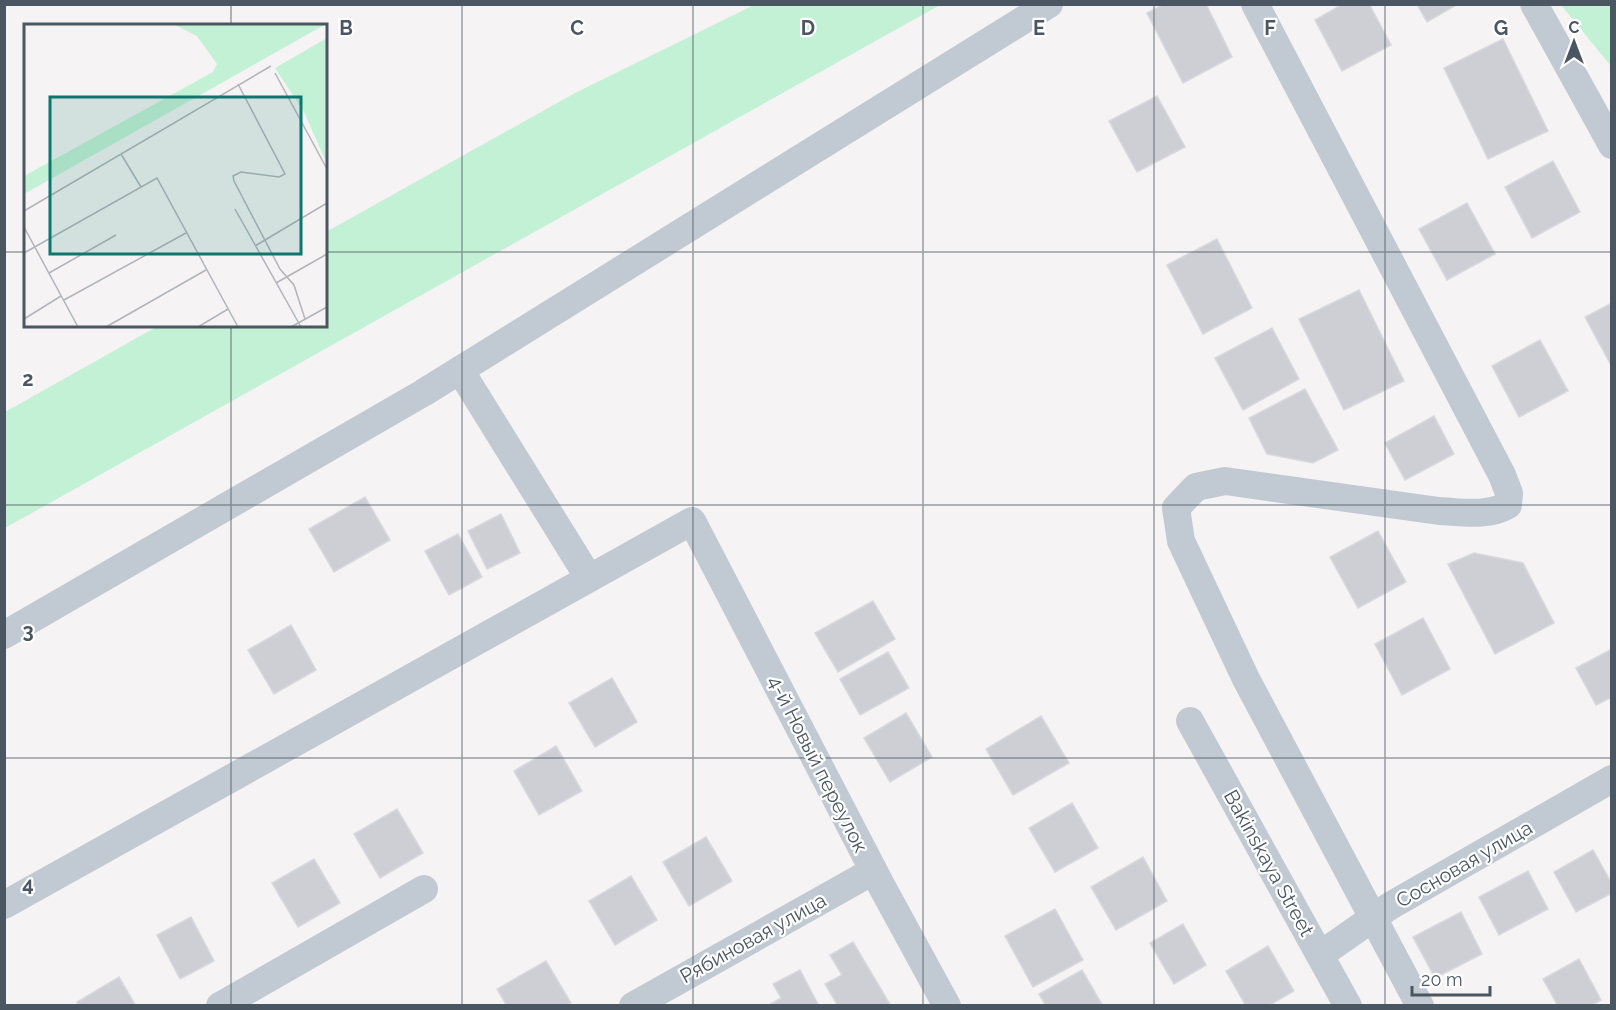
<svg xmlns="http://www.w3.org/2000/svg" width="1616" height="1010" font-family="Raleway,sans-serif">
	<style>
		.green { fill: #c3f1d5 }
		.building { fill: #cdcfd5; stroke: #d7d9de; stroke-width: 1.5 }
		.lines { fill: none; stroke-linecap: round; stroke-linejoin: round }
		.minor { stroke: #c1cad2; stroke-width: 28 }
		.grid { fill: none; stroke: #4a5661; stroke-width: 1.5; stroke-opacity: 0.55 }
		.labels { text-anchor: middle; stroke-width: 4.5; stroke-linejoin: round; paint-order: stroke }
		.street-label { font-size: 20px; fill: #4a5661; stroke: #fff }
		.inset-road { fill: none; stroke: #b1b4b9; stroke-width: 1.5 }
		.view { fill: #0f766e; fill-opacity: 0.15; stroke: #0f766e; stroke-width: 3 }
		.inset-edge { fill: none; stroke: #4a5661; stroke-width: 3 }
		.grid-label { font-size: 20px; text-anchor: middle; font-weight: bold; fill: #4a5661; stroke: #fff; stroke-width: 4.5; stroke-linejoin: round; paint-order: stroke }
	</style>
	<rect width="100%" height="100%" fill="#f5f3f3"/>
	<g class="green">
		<polygon points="756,4 940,5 5,528 5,412 158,326 326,326 326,232 575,93"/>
		<polygon points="1561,5 1611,5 1611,66"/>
	</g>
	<g class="building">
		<polygon points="1164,4 1206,4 1232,57 1183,83 1147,13"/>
		<polygon points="1343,4 1369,4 1391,45 1342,71 1315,20"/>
		<polygon points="1417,4 1458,4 1427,22"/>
		<polygon points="1503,39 1548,131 1488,159 1444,68"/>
		<polygon points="1157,96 1185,147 1137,172 1109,121"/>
		<polygon points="1553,161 1580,212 1532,238 1505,187"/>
		<polygon points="1467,203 1495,254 1447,280 1419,229"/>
		<polygon points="1217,239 1252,308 1203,334 1167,265"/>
		<polygon points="1359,290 1404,381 1344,410 1299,319"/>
		<polygon points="1612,303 1612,367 1585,317"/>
		<polygon points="1272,328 1299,379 1243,410 1215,358"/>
		<polygon points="1540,340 1568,391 1519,417 1492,366"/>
		<polygon points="1305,389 1338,450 1313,463 1267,454 1249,418"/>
		<polygon points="1434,416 1454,454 1405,480 1385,443"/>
		<polygon points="365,497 390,540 334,572 309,529"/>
		<polygon points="501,514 520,553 487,569 468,531"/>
		<polygon points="1378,531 1406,582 1358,608 1330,557"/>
		<polygon points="458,534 482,577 449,595 425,551"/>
		<polygon points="1474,553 1523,563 1554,623 1495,654 1448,564"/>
		<polygon points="873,601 895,639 838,672 815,633"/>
		<polygon points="1423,618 1450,669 1402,695 1375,644"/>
		<polygon points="291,625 316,670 274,694 248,650"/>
		<polygon points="1612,649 1612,697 1596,705 1576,668"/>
		<polygon points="888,652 909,688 860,715 840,679"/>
		<polygon points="612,678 637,722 595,747 569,703"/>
		<polygon points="906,713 932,757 890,782 864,738"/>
		<polygon points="1041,716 1069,763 1013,795 986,749"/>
		<polygon points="556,746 582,791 539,815 514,771"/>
		<polygon points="1072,803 1098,848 1055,872 1029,828"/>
		<polygon points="397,809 423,853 380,878 354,834"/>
		<polygon points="706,837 732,881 689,906 663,862"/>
		<polygon points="1593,850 1612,884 1612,893 1576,912 1554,872"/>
		<polygon points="1143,857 1167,901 1116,930 1091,887"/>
		<polygon points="314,859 340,903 298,927 272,883"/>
		<polygon points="1528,871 1548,909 1499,935 1479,897"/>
		<polygon points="631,876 657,920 615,945 589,901"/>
		<polygon points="1055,909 1083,960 1033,987 1005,936"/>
		<polygon points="1461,912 1482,954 1435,978 1413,937"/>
		<polygon points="191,917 214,961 180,979 157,935"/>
		<polygon points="1183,924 1206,965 1174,984 1150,943"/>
		<polygon points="853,942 891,1006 838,1006 825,984 842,975 830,955"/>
		<polygon points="1268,946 1294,991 1268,1006 1246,1006 1226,971"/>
		<polygon points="1579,959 1601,1000 1591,1006 1558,1006 1543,979"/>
		<polygon points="546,961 571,1003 566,1006 507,1006 497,989"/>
		<polygon points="800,970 819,1006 767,1006 781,998 773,984"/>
		<polygon points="1082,970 1103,1006 1046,1006 1039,994"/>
		<polygon points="119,977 136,1006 79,1006 77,1002"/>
	</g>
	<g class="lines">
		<g class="minor">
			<path d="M1255,4L1502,475L1509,493L1508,505C1487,517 1462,512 1439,511L1225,481L1196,487L1176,508L1181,541L1246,679L1420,1006"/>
			<polyline points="1534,4 1612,145"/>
			<polyline points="460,370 589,578"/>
			<polyline points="4,635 423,393 1049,4"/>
			<polyline points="1190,721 1348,1006"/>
			<polyline points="4,905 692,521 881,885 947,1006"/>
			<polyline points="1320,955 1390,906 1612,779"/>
			<polyline points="220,1006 424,889"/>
			<polyline points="633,1006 873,871"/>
		</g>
	</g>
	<path class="grid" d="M231,4V26M462,4V1006M693,4V1006M923,4V1006M1154,4V1006M1385,4V1006M4,252H26M326,252H1612M231,326V1006M4,505H1612M4,758H1612"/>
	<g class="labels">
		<g class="street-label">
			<text transform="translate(818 764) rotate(63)" y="7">4-й Новый переулок</text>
			<text transform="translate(1269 863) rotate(61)" y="7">Bakinskaya Street</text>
			<text transform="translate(1464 864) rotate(-30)" y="7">Сосновая улица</text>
			<text transform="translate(753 938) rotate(-29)" y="7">Рябиновая улица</text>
		</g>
	</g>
	<g transform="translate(24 24)">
		<rect width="303" height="303" fill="#f5f3f3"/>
		<path d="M149,0H302L0,170V152L189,48L193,40L173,12ZM303,14V140L280,88L251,44Z" fill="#c3f1d5"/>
		<path class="inset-road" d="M251,49L303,145M214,60L261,150L255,153L217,148L209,152L210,157L256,245L270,261L281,295M97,130L117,163M211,185L277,303M0,187L247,42M0,203L54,303M231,222L303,179M0,229L133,154L214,303M25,249L92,211M252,259L303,230M40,276L162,209M0,295L37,272M82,303L182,246M174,303L204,285M267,303L303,283"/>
		<path class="view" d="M26,73H277V230H26Z"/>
		<rect width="303" height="303" class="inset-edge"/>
	</g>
	<g class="grid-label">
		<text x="346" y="35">B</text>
		<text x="577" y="35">C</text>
		<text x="808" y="35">D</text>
		<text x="1039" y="35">E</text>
		<text x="1270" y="35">F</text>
		<text x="1501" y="35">G</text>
		<text x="28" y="386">2</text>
		<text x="28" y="638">3</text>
		<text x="28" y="891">4</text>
	</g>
	<rect width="1616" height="1010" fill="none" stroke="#4a5661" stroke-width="12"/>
	<g transform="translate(1574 42)" stroke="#ffffff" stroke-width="4.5" paint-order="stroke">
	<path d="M0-4.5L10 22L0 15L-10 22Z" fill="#4a5661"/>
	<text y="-9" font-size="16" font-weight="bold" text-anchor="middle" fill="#4a5661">С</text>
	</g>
	<path d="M1412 986v9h78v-9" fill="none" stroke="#4a5661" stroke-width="3"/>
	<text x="1421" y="986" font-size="18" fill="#4a5661" stroke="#ffffff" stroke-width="4.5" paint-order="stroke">20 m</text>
</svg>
